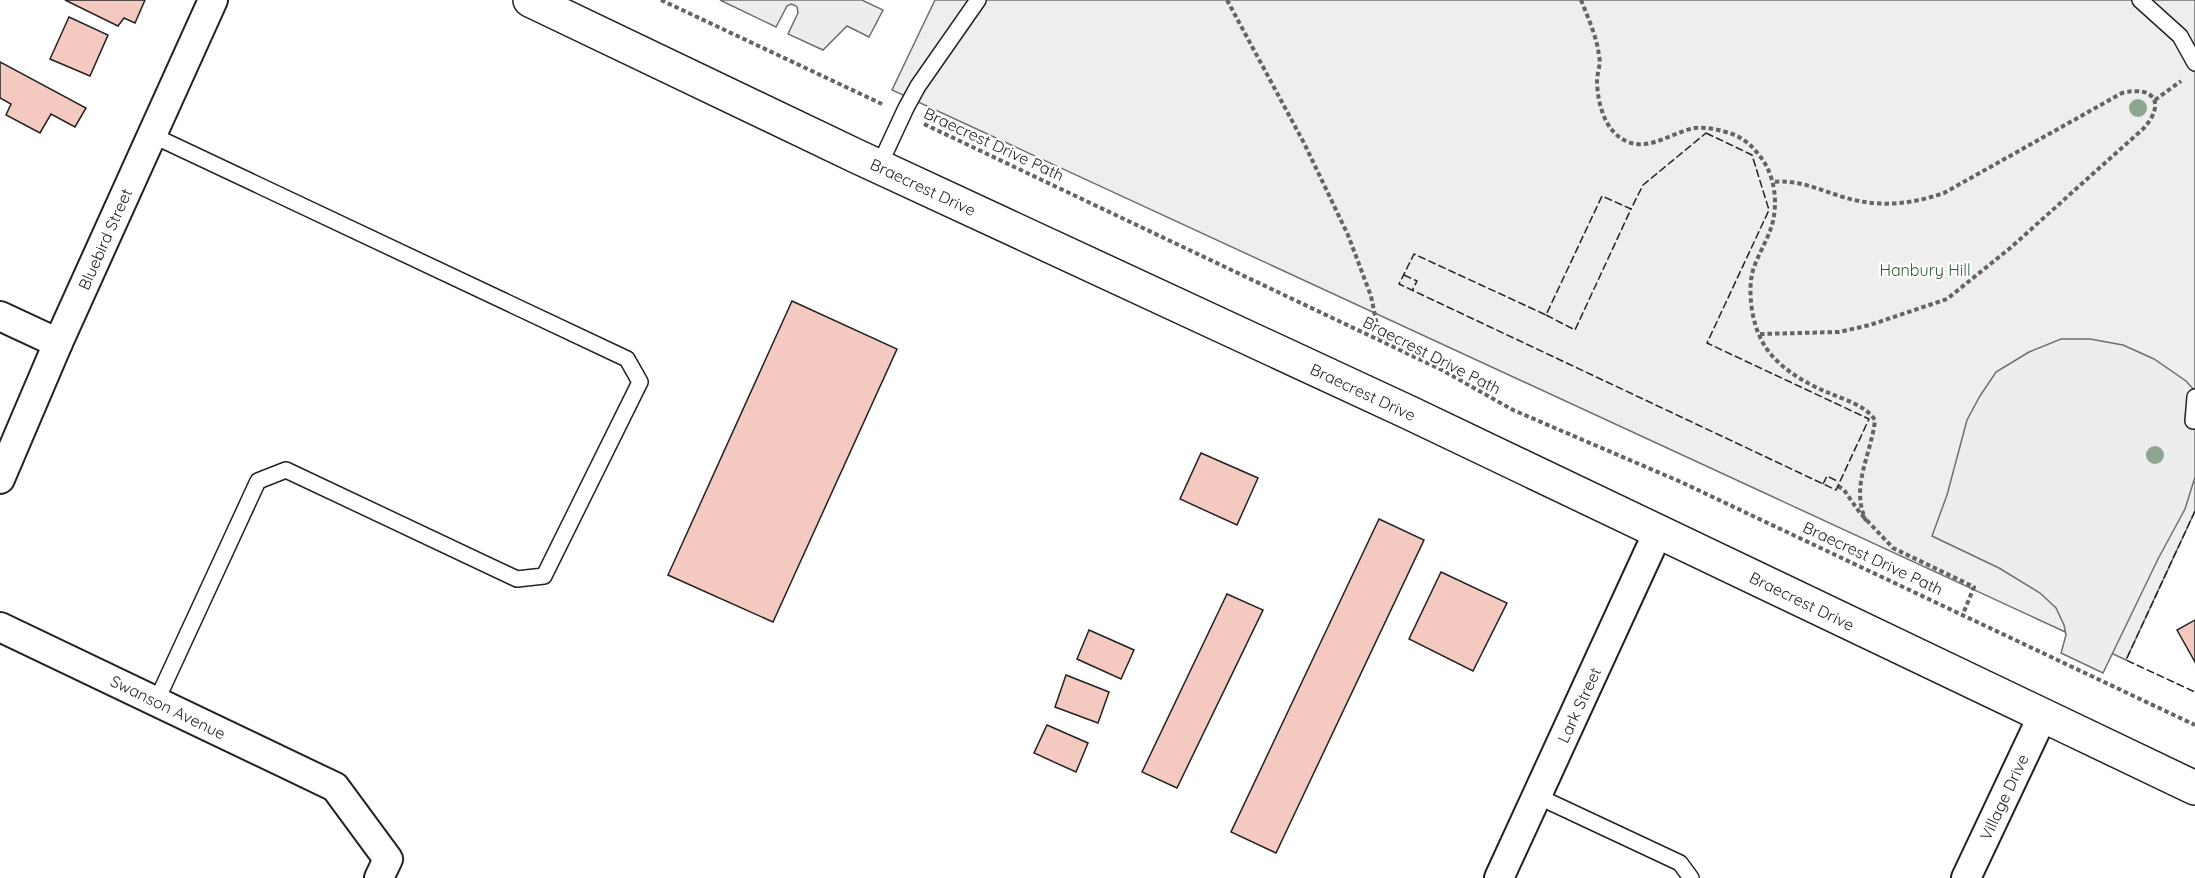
<svg xmlns="http://www.w3.org/2000/svg" width="2195" height="878" font-family="Quicksand,sans-serif">
	<style>
		.green { fill: #eee; stroke: #6f6f6f; stroke-width: 1.5 }
		.parking { fill: #ededed; stroke: #6f6f6f; stroke-width: 1.5 }
		.building { fill: #f3c9c0; stroke: #222; stroke-width: 1.5 }
		.lines { fill: none; stroke-linecap: round; stroke-linejoin: round }
		.service-casing { stroke: #222; stroke-width: 18 }
		.minor-casing { stroke: #222; stroke-width: 32 }
		.tertiary-casing { stroke: #222; stroke-width: 36 }
		.path { stroke: #646464; stroke-width: 4; stroke-dasharray: 4.5 3; stroke-linecap: butt }
		.service { stroke: #fff; stroke-width: 15 }
		.minor { stroke: #fff; stroke-width: 28 }
		.tertiary { stroke: #fff; stroke-width: 33 }
		.fence { stroke: #222; stroke-width: 1.5; stroke-dasharray: 8 3; stroke-linecap: butt }
		.tree { fill: #8da692 }
		.labels { text-anchor: middle; stroke-width: 4.5; stroke-linejoin: round; paint-order: stroke }
		.street-label { font-size: 16px; fill: #222; stroke: #fff }
		.park-label { font-size: 16px; fill: #2f5e38; stroke: #fff }
	</style>
	<rect width="100%" height="100%" fill="#fff"/>
	<polygon class="green" points="935,0 2195,0 2195,511 2126,660 892,90"/>
	<g class="parking">
		<polygon points="720,0 862,0 883,10 869,37 847,26 823,50 788,34 798,13 797,7 794,5 791,4 787,6 776,27"/>
		<polygon points="2061,339 2090,339 2123,345 2154,359 2186,381 2195,391 2195,477 2185,509 2158,559 2103,673 2061,653 2066,635 2064,625 2056,608 2040,593 1999,568 1932,536 1947,495 1967,420 1980,396 1996,372 2029,352"/>
	</g>
	<g class="building">
		<polygon points="65,0 145,0 135,23 124,18 118,26"/>
		<polygon points="69,17 108,35 90,76 50,59"/>
		<polygon points="0,62 86,108 75,127 51,114 40,133 6,115 11,104 0,98"/>
		<polygon points="792,301 897,349 773,622 668,575"/>
		<polygon points="1201,453 1258,478 1237,525 1180,499"/>
		<polygon points="1379,519 1424,540 1276,853 1231,832"/>
		<polygon points="1441,572 1507,603 1473,671 1409,639"/>
		<polygon points="1227,594 1263,610 1177,788 1142,772"/>
		<polygon points="2195,620 2195,662 2177,630"/>
		<polygon points="1089,630 1134,650 1121,679 1077,659"/>
		<polygon points="1066,675 1109,692 1098,723 1055,707"/>
		<polygon points="1047,725 1088,743 1076,772 1034,753"/>
	</g>
	<g class="lines">
		<defs>
			<g id="service">
				<polyline points="2140,0 2180,36 2195,63"/>
				<polyline points="152,135 627,359 640,382 544,576 517,579 286,470 258,481 156,702"/>
				<polyline points="879,166 906,108 918,86 978,0"/>
				<polyline points="2193,421 2195,397"/>
				<polyline points="1537,796 1680,863 1691,878"/>
			</g>
			<g id="minor">
				<polyline points="0,316 58,343"/>
				<polyline points="0,479 58,343 213,0"/>
				<polyline points="0,627 335,787 388,859 379,878"/>
				<polyline points="1499,878 1658,532"/>
				<polyline points="1966,878 2043,715"/>
			</g>
			<polyline id="tertiary" points="530,0 856,156 1410,413 2195,788"/>
		</defs>
		<use href="#service" class="service-casing"/>
		<use href="#minor" class="minor-casing"/>
		<use href="#tertiary" class="tertiary-casing"/>
		<g class="path">
			<polyline points="661,0 882,104"/>
			<polyline points="1227,0 1304,143 1348,235 1371,296 1380,340"/>
			<path d="M1581,0C1588,18 1597,37 1599,56C1601,63 1598,71 1597,79C1597,101 1604,131 1626,141C1649,152 1672,132 1695,128C1706,127 1716,129 1726,132C1740,136 1750,143 1759,155C1775,174 1779,204 1771,228C1766,243 1756,258 1752,274C1748,294 1752,323 1762,341C1774,365 1804,383 1829,393C1845,400 1865,405 1875,420C1871,456 1850,486 1866,521"/>
			<polyline points="2155,100 2181,81"/>
			<polyline points="924,124 1442,370 1513,410 1681,482 2195,725"/>
			<path d="M1760,334L1839,332L1870,325L1947,299L2009,249L2143,129C2166,104 2155,85 2122,93L1944,193C1909,205 1876,208 1840,196C1818,189 1796,179 1772,182"/>
			<polyline points="1838,486 1844,490 1860,513 1893,548 1974,587 1963,614"/>
		</g>
		<use href="#service" class="service"/>
		<use href="#minor" class="minor"/>
		<use href="#tertiary" class="tertiary"/>
		<g class="fence">
			<polygon points="1706,133 1752,155 1769,210 1707,343 1869,419 1836,490 1399,284 1414,254 1546,315 1602,196 1631,209 1643,185"/>
			<polyline points="1404,275 1417,281 1412,291"/>
			<polyline points="1546,315 1575,330 1631,209"/>
			<polyline points="1823,484 1827,476 1839,482"/>
			<polyline points="2195,511 2126,660 2195,692"/>
		</g>
	</g>
	<g class="tree">
		<circle cx="2138" cy="108" r="9"/>
		<circle cx="2155" cy="455" r="9"/>
	</g>
	<g class="labels">
		<g class="street-label">
			<text transform="translate(994 144) rotate(25)" y="6">Braecrest Drive Path</text>
			<text transform="translate(923 187) rotate(25)" y="6">Braecrest Drive</text>
			<text transform="translate(105 239) rotate(-66)" y="6">Bluebird Street</text>
			<text transform="translate(1432 355) rotate(27)" y="6">Braecrest Drive Path</text>
			<text transform="translate(1363 392) rotate(25)" y="6">Braecrest Drive</text>
			<text transform="translate(1873 558) rotate(25)" y="6">Braecrest Drive Path</text>
			<text transform="translate(1802 601) rotate(26)" y="6">Braecrest Drive</text>
			<text transform="translate(1579 705) rotate(-65)" y="6">Lark Street</text>
			<text transform="translate(168 707) rotate(26)" y="6">Swanson Avenue</text>
			<text transform="translate(2004 797) rotate(-65)" y="6">Village Drive</text>
		</g>
		<g class="park-label">
			<text x="1925" y="276">Hanbury Hill</text>
		</g>
	</g>
</svg>
